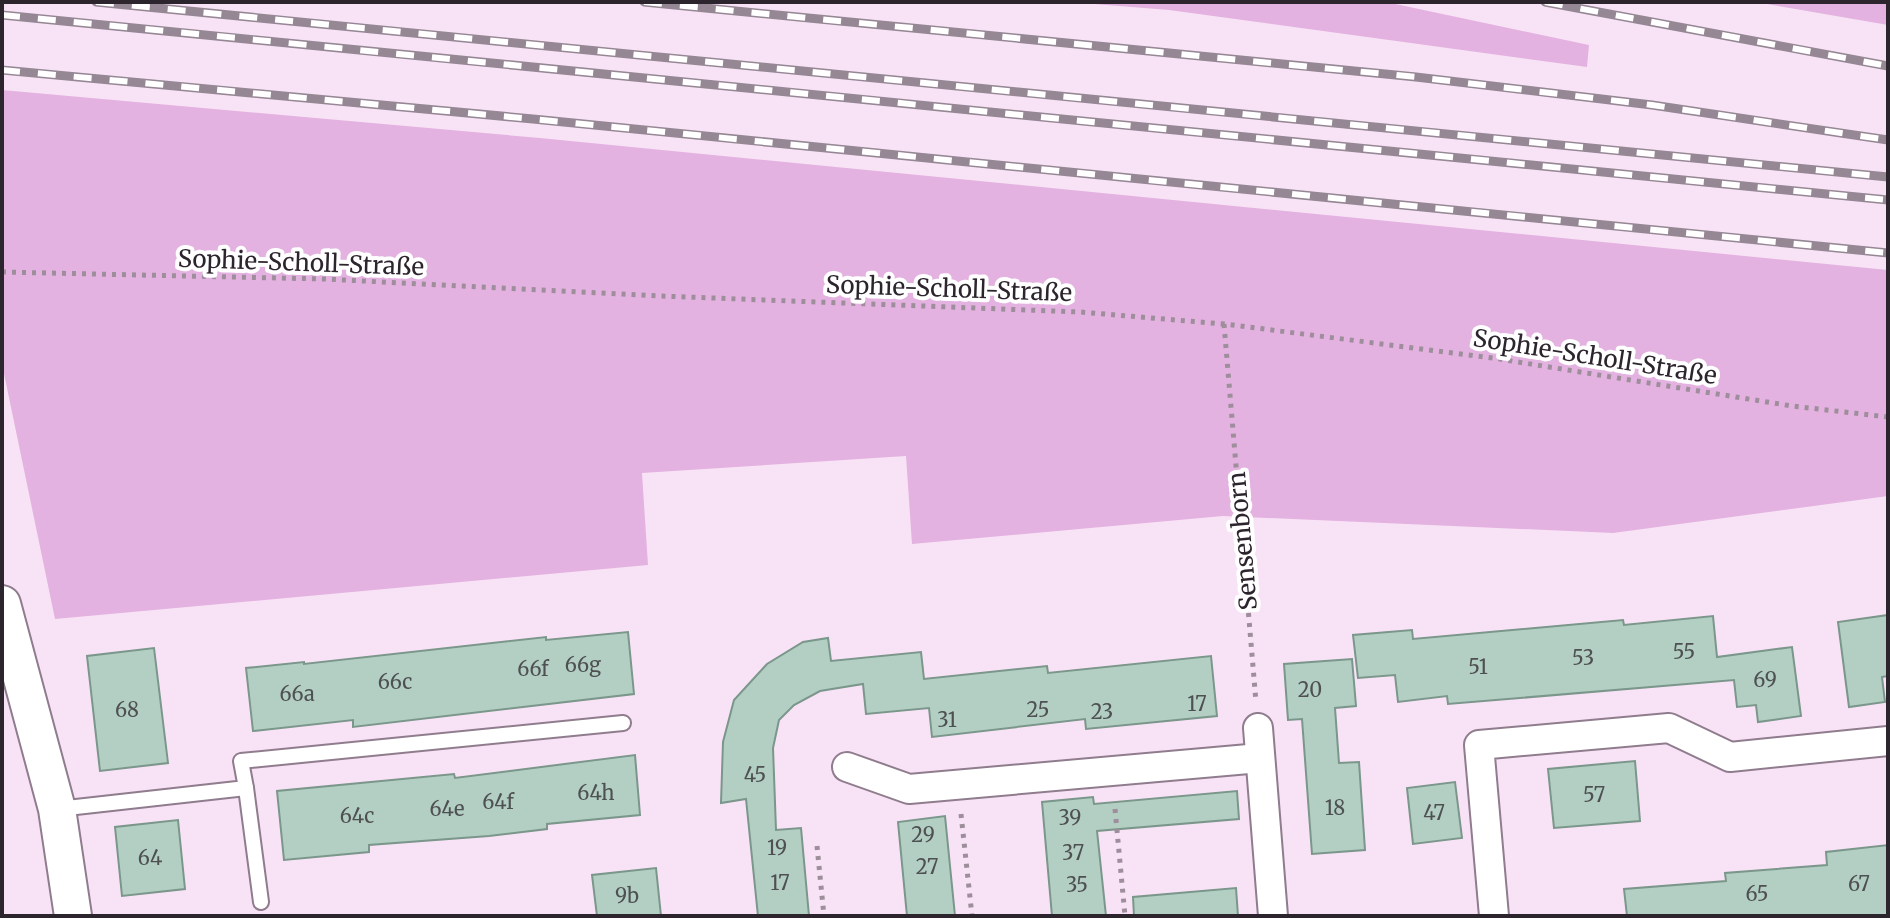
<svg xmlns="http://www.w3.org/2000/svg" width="1890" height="918" font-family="Merriweather,serif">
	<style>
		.green { fill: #e4b2e0 }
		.building { fill: #b3cfc3; stroke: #7b968b; stroke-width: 2 }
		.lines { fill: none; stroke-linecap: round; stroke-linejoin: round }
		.service-casing { stroke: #8f7c8d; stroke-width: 18 }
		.minor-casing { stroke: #8f7c8d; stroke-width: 32 }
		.tertiary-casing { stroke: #8f7c8d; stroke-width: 40 }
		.path { stroke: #9e8e9c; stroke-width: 5; stroke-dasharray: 4 6; stroke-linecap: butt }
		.service { stroke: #fff; stroke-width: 14 }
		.minor { stroke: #fff; stroke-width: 28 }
		.tertiary { stroke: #fff; stroke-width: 36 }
		.rail-casing { stroke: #958794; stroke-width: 9 }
		.rail { stroke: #fff; stroke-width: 6; stroke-dasharray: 18; stroke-linecap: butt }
		.labels { text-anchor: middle; stroke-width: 8; stroke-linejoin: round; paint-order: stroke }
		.number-label { font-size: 20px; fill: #4e5052 }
		.street-label { font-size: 24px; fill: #2d252d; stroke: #fff }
	</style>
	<rect width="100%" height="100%" fill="#f8e3f6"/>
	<g class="green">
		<polygon points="1069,2 1386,2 1589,45 1587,67 1169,10"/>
		<polygon points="1755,2 1888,2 1888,25"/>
		<polygon points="2,90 540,138 1888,270 1888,496 1613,533 1223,516 912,544 906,456 642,473 648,565 55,619 2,364"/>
	</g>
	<g class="building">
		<polygon points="1888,615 1888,676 1882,677 1885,702 1849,707 1838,622"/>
		<polygon points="1713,616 1717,657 1792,647 1801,716 1758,722 1756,705 1737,707 1734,680 1448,704 1447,696 1398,702 1395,675 1358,678 1353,635 1412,630 1413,639 1623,620 1624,625"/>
		<polygon points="628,632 634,694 353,727 353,720 253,731 246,668 304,662 304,664 546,637 546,640"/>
		<polygon points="828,638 831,661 921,652 924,679 1047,666 1048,673 1211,656 1217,716 1086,729 1085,719 932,737 929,708 866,714 863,684 820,691 794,705 779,720 773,748 776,830 801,828 809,916 758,916 746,799 721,803 723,742 734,700 767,664 803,642"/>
		<polygon points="154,648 168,763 100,771 87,656"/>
		<polygon points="1352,659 1356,706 1335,708 1339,763 1359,762 1365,850 1312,854 1302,719 1288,720 1284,664"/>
		<polygon points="635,755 640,815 547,824 547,829 489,836 369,845 369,852 284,860 277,791 454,774 455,778"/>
		<polygon points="1635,761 1640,821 1554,828 1548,769"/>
		<polygon points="1455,782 1462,838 1413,844 1407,788"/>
		<polygon points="1237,791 1239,819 1097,831 1106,916 1052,916 1042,802 1093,797 1094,804"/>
		<polygon points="945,816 955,916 907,916 898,822"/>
		<polygon points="178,820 185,889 122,896 115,827"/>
		<polygon points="1888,845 1888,916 1627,916 1624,889 1726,881 1725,873 1827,865 1826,852"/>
		<polygon points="656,868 661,916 597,916 592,875"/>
		<polygon points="1236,888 1238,916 1134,916 1133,897"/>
	</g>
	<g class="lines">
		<defs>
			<g id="service">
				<polyline points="246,788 261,902"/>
				<polyline points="58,809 246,788 241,761 623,723"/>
			</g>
			<g id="minor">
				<polyline points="1258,728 1273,916"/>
				<polyline points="847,767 909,789 1260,758"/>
				<polyline points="1494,916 1479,745 1669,728 1730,757 1888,741"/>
			</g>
			<polyline id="tertiary" points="2,604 57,809 73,916"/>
		</defs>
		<use href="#service" class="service-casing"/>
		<use href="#minor" class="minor-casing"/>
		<use href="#tertiary" class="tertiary-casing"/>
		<g class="path">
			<polyline points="2,272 324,279 660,296 1080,312 1224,324 1493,358 1792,406 1888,417"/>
			<polyline points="1224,324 1256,702"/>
			<polyline points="1115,809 1125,916"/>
			<polyline points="961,814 972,916"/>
			<polyline points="817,846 824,916"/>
		</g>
		<use href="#service" class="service"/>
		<use href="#minor" class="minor"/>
		<use href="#tertiary" class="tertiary"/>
		<defs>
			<g id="rail">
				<polyline points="96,2 1888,177"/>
				<polyline points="644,2 1416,77 1652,105 1888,140"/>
				<polyline points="1545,2 1888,66"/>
				<polyline points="2,15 1888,200"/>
				<polyline points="2,70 533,119 1888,253"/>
			</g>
		</defs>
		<use href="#rail" class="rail-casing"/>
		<use href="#rail" class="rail"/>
	</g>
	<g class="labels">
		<g class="number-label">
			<text x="1684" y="659">55</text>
			<text x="1583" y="665">53</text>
			<text x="583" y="672">66g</text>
			<text x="1478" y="674">51</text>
			<text x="533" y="676">66f</text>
			<text x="1765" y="687">69</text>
			<text x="395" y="689">66c</text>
			<text x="1310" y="697">20</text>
			<text x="297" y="701">66a</text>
			<text x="1197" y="711">17</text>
			<text x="127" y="717">68</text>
			<text x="1038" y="717">25</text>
			<text x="1102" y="719">23</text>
			<text x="947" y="727">31</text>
			<text x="755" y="782">45</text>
			<text x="596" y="800">64h</text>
			<text x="1594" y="802">57</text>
			<text x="498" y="809">64f</text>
			<text x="1335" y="815">18</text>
			<text x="447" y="816">64e</text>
			<text x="1434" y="820">47</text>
			<text x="357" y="823">64c</text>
			<text x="1070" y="825">39</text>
			<text x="923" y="842">29</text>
			<text x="777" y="855">19</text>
			<text x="1073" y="860">37</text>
			<text x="150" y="865">64</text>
			<text x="927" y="874">27</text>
			<text x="780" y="890">17</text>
			<text x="1859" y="891">67</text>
			<text x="1077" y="892">35</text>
			<text x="1757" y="901">65</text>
			<text x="627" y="903">9b</text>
		</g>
		<g class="street-label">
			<text transform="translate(301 263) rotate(2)" y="8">Sophie-Scholl-Straße</text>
			<text transform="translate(949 289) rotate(2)" y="8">Sophie-Scholl-Straße</text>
			<text transform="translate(1595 357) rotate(9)" y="8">Sophie-Scholl-Straße</text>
			<text transform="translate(1243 541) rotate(-95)" y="8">Sensenborn</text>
		</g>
	</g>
	<rect width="1890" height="918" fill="none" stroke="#2d252d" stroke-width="8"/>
</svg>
